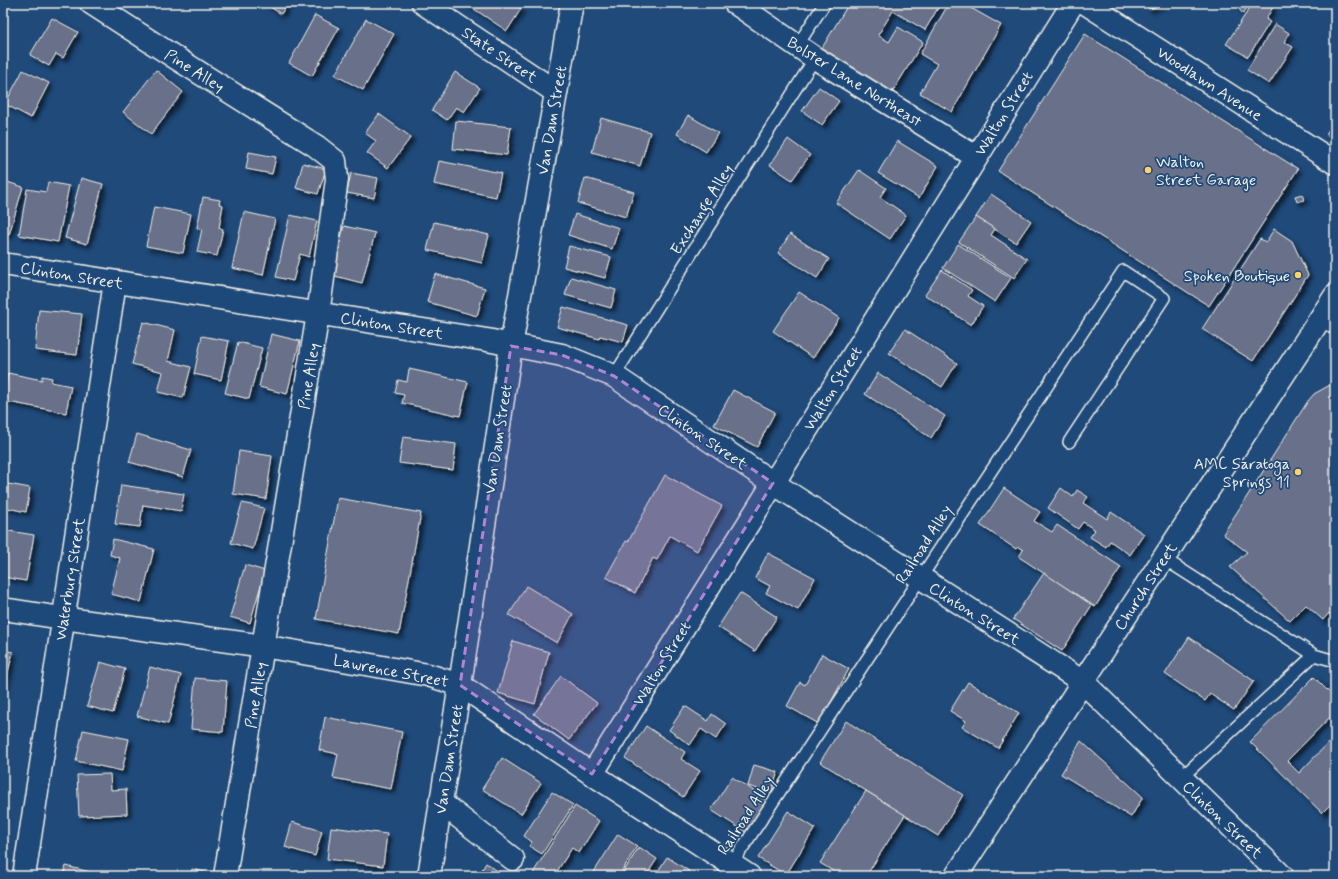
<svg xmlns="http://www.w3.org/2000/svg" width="1338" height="879" font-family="Mynerve,sans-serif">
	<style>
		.building { fill: #676f8a; stroke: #f4f1e8; filter: url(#shadow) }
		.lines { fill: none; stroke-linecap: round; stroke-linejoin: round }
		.service-casing { stroke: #f4f1e8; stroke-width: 14 }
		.minor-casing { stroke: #f4f1e8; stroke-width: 25 }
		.tertiary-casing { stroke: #f4f1e8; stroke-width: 25 }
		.secondary-casing { stroke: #f4f1e8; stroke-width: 25 }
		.service { stroke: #1f4a7a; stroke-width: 11 }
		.minor { stroke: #1f4a7a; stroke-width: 22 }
		.tertiary { stroke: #1f4a7a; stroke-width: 22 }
		.secondary { stroke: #1f4a7a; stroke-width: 22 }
		.marked { fill: #b185d1; fill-opacity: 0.2; stroke: #b185d1; stroke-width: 3; stroke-dasharray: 8 5; stroke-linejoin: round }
		.poi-dot { fill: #ffd166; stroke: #1f4a7a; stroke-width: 1.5 }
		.labels { text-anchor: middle; stroke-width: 3.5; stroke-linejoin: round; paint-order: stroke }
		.street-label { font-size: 16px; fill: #f4f1e8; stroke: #1f4a7a }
		.poi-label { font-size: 16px; fill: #f4f1e8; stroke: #1f4a7a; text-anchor: end }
	</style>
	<defs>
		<filter id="shadow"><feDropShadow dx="3.5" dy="3.5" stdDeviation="2" flood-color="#0009"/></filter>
	</defs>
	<rect width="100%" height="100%" fill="#1f4a7a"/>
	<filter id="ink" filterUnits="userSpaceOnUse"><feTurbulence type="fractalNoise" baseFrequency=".025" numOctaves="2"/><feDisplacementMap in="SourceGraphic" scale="8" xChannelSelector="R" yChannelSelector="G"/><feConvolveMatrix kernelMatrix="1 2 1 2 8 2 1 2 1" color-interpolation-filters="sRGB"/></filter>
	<g filter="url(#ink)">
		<g class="building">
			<polygon points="264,3 288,3 281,14"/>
			<polygon points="465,3 512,3 521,9 507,31"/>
			<polygon points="849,3 941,3 925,30 893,11 878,35 889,42 898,27 923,42 887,101 816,58"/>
			<polygon points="949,3 962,3 1001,25 952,112 920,93 937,64 920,54"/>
			<polygon points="1146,3 1165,3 1149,9"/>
			<polygon points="1234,3 1250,3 1243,14"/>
			<polygon points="1253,3 1266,3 1273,7 1266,19 1270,22 1248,57 1226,44"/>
			<polygon points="315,15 339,28 312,76 289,63"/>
			<polygon points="52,18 78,32 63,58 56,54 49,66 30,55"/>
			<polygon points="366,19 394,34 363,90 335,75"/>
			<polygon points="1275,24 1289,33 1284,42 1293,47 1269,84 1247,70"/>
			<polygon points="1085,34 1298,169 1209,306 998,171"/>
			<polygon points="23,70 49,83 31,118 5,104"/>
			<polygon points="156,70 183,92 151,134 123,112"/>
			<polygon points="455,72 480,88 464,112 456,107 447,120 432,110"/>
			<polygon points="819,87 839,101 822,125 802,111"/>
			<polygon points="379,114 411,137 388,168 367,153 376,141 365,133"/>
			<polygon points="688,115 718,133 706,152 677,134"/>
			<polygon points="601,118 650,132 640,166 592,152"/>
			<polygon points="1335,120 1335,140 1326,134"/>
			<polygon points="456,121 511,127 507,155 453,149"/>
			<polygon points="788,139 810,155 792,180 770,165"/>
			<polygon points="897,141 938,166 919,198 878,173"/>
			<polygon points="249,152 276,157 272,174 246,169"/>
			<polygon points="439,161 501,173 496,197 434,184"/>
			<polygon points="303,163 326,169 318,194 296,188"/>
			<polygon points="859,170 886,188 880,197 906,215 890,239 836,203"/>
			<polygon points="351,173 378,178 374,198 347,193"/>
			<polygon points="81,178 103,184 87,244 65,238"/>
			<polygon points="585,178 634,192 626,217 578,203"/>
			<polygon points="7,182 23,187 9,235 3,234 3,195"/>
			<polygon points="48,182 69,186 58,242 19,235 27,189 46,192"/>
			<polygon points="991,194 1031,221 1016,243 976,217"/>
			<polygon points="1302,194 1304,200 1297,202 1295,196"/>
			<polygon points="203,197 220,200 219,204 223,205 219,228 223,229 217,256 197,252 202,229 197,228"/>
			<polygon points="154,207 191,214 183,253 146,246"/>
			<polygon points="244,212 275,219 263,275 232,268"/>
			<polygon points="575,214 619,228 612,249 568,235"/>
			<polygon points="290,215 317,221 309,257 300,254 293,281 276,277"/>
			<polygon points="976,217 995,229 991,235 1027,259 1014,278 959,242"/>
			<polygon points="434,222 489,235 482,263 427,250"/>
			<polygon points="344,226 375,233 362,283 331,275"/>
			<polygon points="1274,229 1292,241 1308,275 1253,361 1202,329 1260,239 1266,242"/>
			<polygon points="790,234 829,259 817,278 778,253"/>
			<polygon points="958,244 1011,278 995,302 943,268"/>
			<polygon points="569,246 611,257 605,278 564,267"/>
			<polygon points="942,270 972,290 968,296 983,306 971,325 925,295"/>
			<polygon points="435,274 485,288 477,316 427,302"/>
			<polygon points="571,277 616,290 611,308 565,295"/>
			<polygon points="799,292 839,318 813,358 773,331"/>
			<polygon points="563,307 628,325 623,342 600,336 599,339 557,327"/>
			<polygon points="39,310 82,314 77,355 35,350"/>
			<polygon points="143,322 175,330 168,361 191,367 183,398 158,392 163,372 132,364"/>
			<polygon points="905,329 957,363 942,387 889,353"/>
			<polygon points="271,334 300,341 287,394 259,387"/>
			<polygon points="202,336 229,341 221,380 194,374"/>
			<polygon points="238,342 262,348 249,399 225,393"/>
			<polygon points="409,369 468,382 460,416 402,403 404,395 395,393 398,380 407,382"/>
			<polygon points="8,373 42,380 42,376 52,378 51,382 71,386 66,413 3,401"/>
			<polygon points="878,373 945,416 931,438 865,394"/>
			<polygon points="1330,385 1335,385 1335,620 1329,613 1323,620 1306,605 1290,621 1230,567 1247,552 1223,534 1308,401 1314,394"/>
			<polygon points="733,390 775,412 757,447 714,425"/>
			<polygon points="137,434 191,450 183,477 129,462"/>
			<polygon points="403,437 456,444 453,470 399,463"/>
			<polygon points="239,451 272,456 266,499 233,494"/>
			<polygon points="665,475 722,506 697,551 670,536 657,560 653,558 635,593 606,577 626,541 628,542"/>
			<polygon points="3,483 30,488 26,512 3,507"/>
			<polygon points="121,485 184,494 181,511 143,505 140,527 115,524"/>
			<polygon points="1004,488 1040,512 1034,521 1052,532 1057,525 1121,567 1095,607 1019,557 1023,550 1018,547 1016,549 980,525"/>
			<polygon points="1061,488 1073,497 1077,490 1088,497 1083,503 1107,519 1111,512 1144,534 1130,555 1110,541 1106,547 1090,537 1095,530 1083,522 1078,529 1048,508"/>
			<polygon points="338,498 421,513 399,634 316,619"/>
			<polygon points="242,503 264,508 253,549 231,543"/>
			<polygon points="3,530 34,535 26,581 3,577"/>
			<polygon points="113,539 154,549 141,602 111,594 120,558 110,555"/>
			<polygon points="768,553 815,578 798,610 766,593 770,586 755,578"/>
			<polygon points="245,565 265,571 250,623 230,617"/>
			<polygon points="1044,573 1092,605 1062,651 1013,619"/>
			<polygon points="526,586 573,614 557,643 509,615"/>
			<polygon points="740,593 777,617 755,651 718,627"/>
			<polygon points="1189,637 1254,681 1234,710 1210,694 1205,701 1165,674"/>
			<polygon points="513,641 549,652 535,704 498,693"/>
			<polygon points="3,650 13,652 3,692"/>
			<polygon points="822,654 849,669 819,724 787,706 800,682 805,685"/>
			<polygon points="100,662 125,669 113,713 87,706"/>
			<polygon points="150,667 181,675 168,724 137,716"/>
			<polygon points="561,676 597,703 569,740 534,714"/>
			<polygon points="1314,677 1335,698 1335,712 1287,761 1299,773 1335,736 1335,800 1322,813 1250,742"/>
			<polygon points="195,678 227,681 223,732 191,729"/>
			<polygon points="968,682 1019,713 998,748 962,727 966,721 950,711"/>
			<polygon points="685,706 708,721 712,714 726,724 716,739 701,729 690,745 669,730"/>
			<polygon points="325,717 402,732 391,789 333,778 338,754 319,750"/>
			<polygon points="846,721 963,795 938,836 820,762"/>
			<polygon points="646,726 685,752 681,759 700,771 683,797 625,758"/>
			<polygon points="83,730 129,739 122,771 76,761"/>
			<polygon points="1081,741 1143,797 1131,817 1061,774"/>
			<polygon points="502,758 541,783 521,814 482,789"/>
			<polygon points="754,765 778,772 771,793 748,786"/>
			<polygon points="110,774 111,790 126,789 127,814 79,816 77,775"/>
			<polygon points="732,777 768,800 747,833 711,810"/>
			<polygon points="866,791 905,815 866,876 841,876 820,863"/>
			<polygon points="552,792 573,805 542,854 529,846 532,842 524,836"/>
			<polygon points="575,806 599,821 579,853 572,848 554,876 538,876 533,873"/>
			<polygon points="788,811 815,828 786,875 758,858"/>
			<polygon points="292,822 322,831 315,856 285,847"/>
			<polygon points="331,827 387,834 383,866 327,859"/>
			<polygon points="618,834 637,846 619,876 601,876 594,872"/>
			<polygon points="639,847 657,859 646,876 621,876"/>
			<polygon points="667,857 689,871 686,876 655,876"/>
			<polygon points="486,863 505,876 478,876"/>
			<polygon points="66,866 106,876 63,876"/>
			<polygon points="192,869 213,874 212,876 190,876"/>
		</g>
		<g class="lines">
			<defs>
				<g id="service">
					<polyline points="797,46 825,3"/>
					<polyline points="614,376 815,58"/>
					<polyline points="1163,558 1314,655"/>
					<polyline points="1181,778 1314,655 1335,661"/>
					<polyline points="724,876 1123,271 1164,298 1069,442"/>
				</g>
				<g id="minor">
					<polyline points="91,3 176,58 316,146 335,161 337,179 318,314 225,876"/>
					<polyline points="423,3 556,92"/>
					<polyline points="735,3 815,58 976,157"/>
					<polyline points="1085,3 1335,163"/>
					<polyline points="3,609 62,618 263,646 428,675 460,685 592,774 749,876"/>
					<polyline points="1083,682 1282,876"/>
					<polyline points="592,774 1073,3"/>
					<polyline points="440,802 513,859"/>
					<polyline points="24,876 115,282"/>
				</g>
				<g id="tertiary">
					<polyline points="3,264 487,340 562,355 614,376 773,483 1083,682"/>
					<polyline points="1324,313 1335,323"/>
				</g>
				<g id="secondary">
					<polyline points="429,876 460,685 511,346 572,3"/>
					<polyline points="956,876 1335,296"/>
				</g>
			</defs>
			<use href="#service" class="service-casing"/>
			<use href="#minor" class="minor-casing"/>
			<use href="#tertiary" class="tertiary-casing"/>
			<use href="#secondary" class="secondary-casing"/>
			<use href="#service" class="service"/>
			<use href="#minor" class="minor"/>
			<use href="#tertiary" class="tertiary"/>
			<use href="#secondary" class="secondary"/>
		</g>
	</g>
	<path class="marked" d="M511,346L562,355L614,376L773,483L592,774L460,685Z"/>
	<g class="poi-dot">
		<circle cx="1148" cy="170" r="4"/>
		<circle cx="1298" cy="275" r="4"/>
		<circle cx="1298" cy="472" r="4"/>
	</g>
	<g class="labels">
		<g class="street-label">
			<text transform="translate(500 54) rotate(34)" y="6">State Street</text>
			<text transform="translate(195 70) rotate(32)" y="6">Pine Alley</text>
			<text transform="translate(855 81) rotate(32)" y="6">Bolster Lane Northeast</text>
			<text transform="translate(1210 83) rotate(33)" y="6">Woodlawn Avenue</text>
			<text transform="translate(1003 113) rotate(-58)" y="6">Walton Street</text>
			<text transform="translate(551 120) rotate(-80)" y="6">Van Dam Street</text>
			<text transform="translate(701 209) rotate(-58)" y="6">Exchange Alley</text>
			<text transform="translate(72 275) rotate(9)" y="6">Clinton Street</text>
			<text transform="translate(392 325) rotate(9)" y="6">Clinton Street</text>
			<text transform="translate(308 376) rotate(-81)" y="6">Pine Alley</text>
			<text transform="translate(832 388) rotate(-58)" y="6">Walton Street</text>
			<text transform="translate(703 436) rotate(34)" y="6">Clinton Street</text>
			<text transform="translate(497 439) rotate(-81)" y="6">Van Dam Street</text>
			<text transform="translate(923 544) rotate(-57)" y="6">Railroad Alley</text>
			<text transform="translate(69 579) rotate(-81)" y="6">Waterbury Street</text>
			<text transform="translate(1145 586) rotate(-57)" y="6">Church Street</text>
			<text transform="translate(975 613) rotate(32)" y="6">Clinton Street</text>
			<text transform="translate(661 663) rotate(-58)" y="6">Walton Street</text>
			<text transform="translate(391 670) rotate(11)" y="6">Lawrence Street</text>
			<text transform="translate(255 695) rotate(-81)" y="6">Pine Alley</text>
			<text transform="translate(448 759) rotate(-81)" y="6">Van Dam Street</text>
			<text transform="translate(745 815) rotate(-57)" y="6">Railroad Alley</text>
			<text transform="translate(1223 819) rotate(44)" y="6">Clinton Street</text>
		</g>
		<g class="poi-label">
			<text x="1156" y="167" text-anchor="start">Walton<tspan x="1156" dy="18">Street Garage</tspan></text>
			<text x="1290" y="281">Spoken Boutique</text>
			<text x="1290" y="469">AMC Saratoga<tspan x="1290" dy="18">Springs 11</tspan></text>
		</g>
	</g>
	<rect width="1338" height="879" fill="none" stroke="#1f4a7a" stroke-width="16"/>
	<rect x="8" y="8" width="1322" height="863" fill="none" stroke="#f4f1e8" stroke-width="1.5" filter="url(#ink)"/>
</svg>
